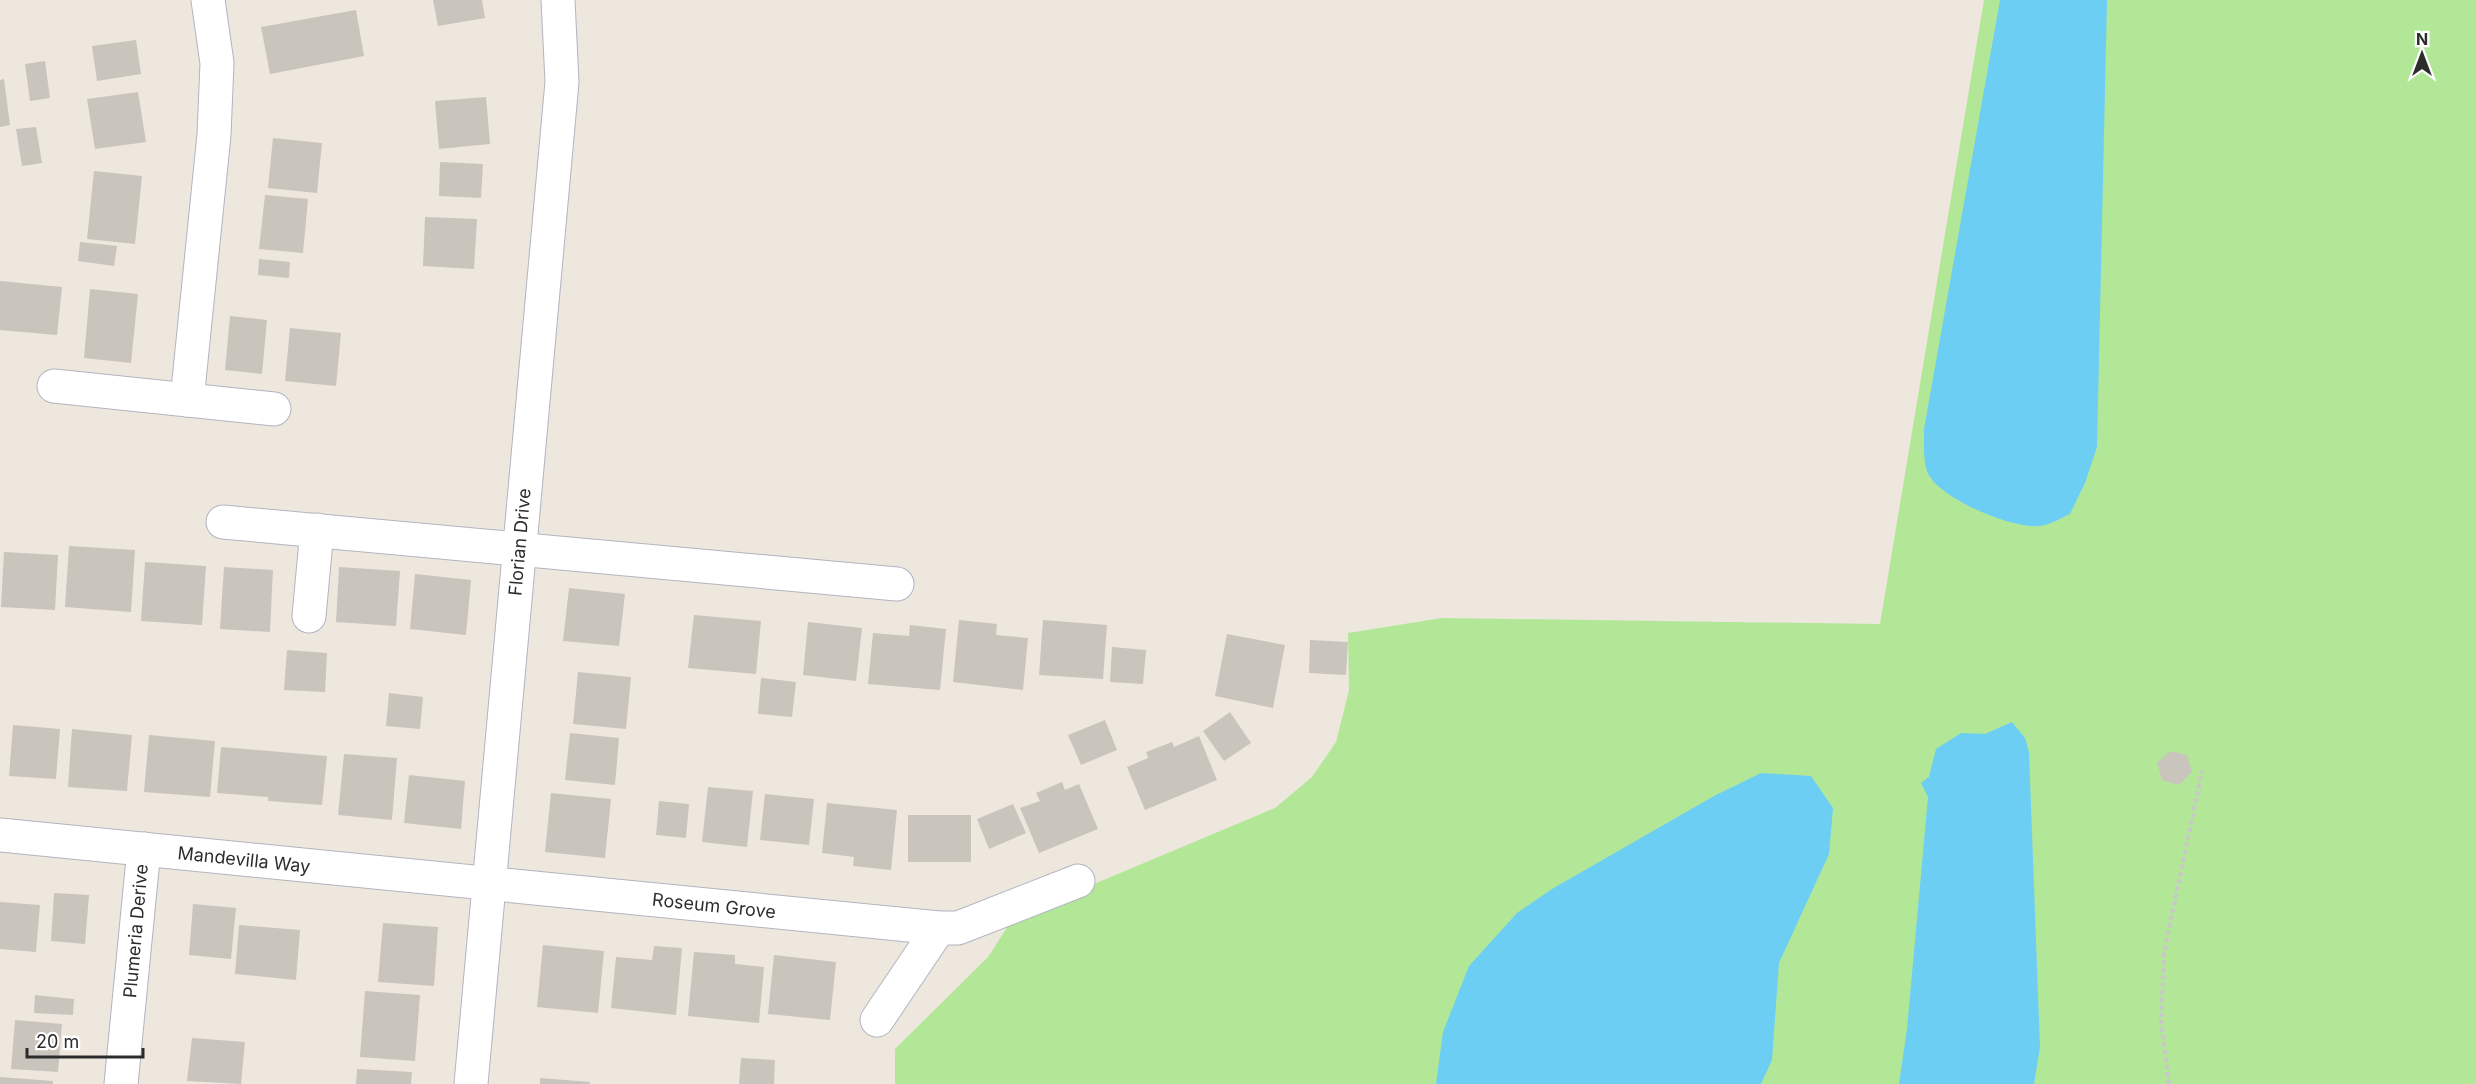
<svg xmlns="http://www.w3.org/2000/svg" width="2476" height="1084" font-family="Inter,sans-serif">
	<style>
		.green { fill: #b2e798 }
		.water { fill: #6dcef4 }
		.building { fill: #c9c5bc }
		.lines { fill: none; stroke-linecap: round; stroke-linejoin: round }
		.minor-casing { stroke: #b2b4c0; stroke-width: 35 }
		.path { stroke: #c8c8c8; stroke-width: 4; stroke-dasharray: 4.5 3; stroke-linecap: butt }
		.minor { stroke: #fff; stroke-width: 33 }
		.labels { text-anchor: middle; stroke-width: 6; stroke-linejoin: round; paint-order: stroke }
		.street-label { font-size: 18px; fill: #2c2c2c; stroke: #fff }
	</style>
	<rect width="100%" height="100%" fill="#eee7de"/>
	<polygon class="green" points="1984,0 2476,0 2476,1084 895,1084 895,1049 988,957 1013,918 1275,808 1312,777 1336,742 1349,690 1348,633 1442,618 1880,624"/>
	<g class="water">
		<path d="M2000,0H2107L2097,447L2085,483L2070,514C2061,518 2050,525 2040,526C2014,530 1935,497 1927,471C1923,458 1924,443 1924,429Z"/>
		<polygon points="2012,722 2025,738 2029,752 2040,1047 2034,1084 1899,1084 1907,1029 1928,797 1921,783 1929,777 1936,749 1961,733 1985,734"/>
		<polygon points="1761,773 1811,776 1833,808 1829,854 1779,963 1772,1060 1761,1084 1436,1084 1443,1032 1469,966 1517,913 1552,889 1714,796"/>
	</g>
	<g class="building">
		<polygon points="433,0 482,0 485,18 438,26"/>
		<polygon points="356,10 364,56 270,74 261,27"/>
		<polygon points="136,40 141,74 97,81 92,46"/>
		<polygon points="45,61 50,98 30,101 25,64"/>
		<polygon points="4,79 10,125 0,127 0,80"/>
		<polygon points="138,92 146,142 95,149 87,99"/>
		<polygon points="486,97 490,144 439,149 435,101"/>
		<polygon points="36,127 42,163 22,166 16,129"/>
		<polygon points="273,138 322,143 317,193 268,188"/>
		<polygon points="440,162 483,164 481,198 439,196"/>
		<polygon points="94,171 142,176 135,244 87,239"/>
		<polygon points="265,195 308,199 303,253 259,249"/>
		<polygon points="425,217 477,219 474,269 423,266"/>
		<polygon points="80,242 117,246 114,266 78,261"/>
		<polygon points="259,259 290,262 289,278 258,275"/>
		<polygon points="0,281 62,287 57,335 0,330"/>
		<polygon points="90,289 138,294 131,363 84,358"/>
		<polygon points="230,316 267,320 262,374 225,370"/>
		<polygon points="290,328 341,333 336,386 285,381"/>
		<polygon points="69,546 135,550 131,612 65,607"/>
		<polygon points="4,552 58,555 55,610 1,607"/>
		<polygon points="145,562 206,566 202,625 141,621"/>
		<polygon points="224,567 273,570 270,632 220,629"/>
		<polygon points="339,567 400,571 396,626 336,622"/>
		<polygon points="415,574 471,580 466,635 410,629"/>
		<polygon points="569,588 625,594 619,646 563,641"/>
		<polygon points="694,615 761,621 756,674 688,668"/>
		<polygon points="959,620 997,624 996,635 1028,638 1023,690 953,682"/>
		<polygon points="1043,620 1107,625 1103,679 1039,675"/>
		<polygon points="808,622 862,628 856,681 803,675"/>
		<polygon points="910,625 946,629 940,690 868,684 873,633 909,636"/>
		<polygon points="1227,634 1285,645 1273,708 1215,696"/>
		<polygon points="1310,640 1348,642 1346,675 1309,673"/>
		<polygon points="1112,647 1146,650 1143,684 1110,682"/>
		<polygon points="287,650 327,653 325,692 284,690"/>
		<polygon points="578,672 631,677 626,729 573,724"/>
		<polygon points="761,678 796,682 792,717 758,714"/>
		<polygon points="389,693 423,697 420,729 386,726"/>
		<polygon points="1230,712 1251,743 1224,761 1203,731"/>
		<polygon points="1105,720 1117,750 1081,765 1068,735"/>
		<polygon points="13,725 60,729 56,779 9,776"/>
		<polygon points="72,729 132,735 127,791 68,787"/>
		<polygon points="570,733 619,738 615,785 565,780"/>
		<polygon points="149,735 215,741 210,797 144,792"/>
		<polygon points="1199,736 1217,780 1145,810 1127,767 1148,758 1146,752 1172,742 1174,747"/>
		<polygon points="221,747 327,756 322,805 268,801 268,797 217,793"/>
		<polygon points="2170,751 2187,755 2192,772 2179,785 2162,780 2157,763"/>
		<polygon points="344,754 397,758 392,820 338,815"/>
		<polygon points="409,775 465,781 461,829 404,823"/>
		<polygon points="1062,782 1065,790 1079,784 1098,829 1039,853 1020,808 1040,801 1036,793"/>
		<polygon points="708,787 753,791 747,847 702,842"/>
		<polygon points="551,793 611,799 605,858 545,852"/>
		<polygon points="765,794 814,799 809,845 760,840"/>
		<polygon points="659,801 689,804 686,838 656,835"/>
		<polygon points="827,803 897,810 891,870 853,866 854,857 822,853"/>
		<polygon points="1013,804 1026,833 989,849 977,819"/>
		<rect x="908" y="815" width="63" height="47"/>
		<polygon points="54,893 89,895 85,944 51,941"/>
		<polygon points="0,902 40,905 36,952 0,949"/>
		<polygon points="193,904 236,908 231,959 189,955"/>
		<polygon points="383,923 438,927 434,986 378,982"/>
		<polygon points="239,925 300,930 296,980 235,974"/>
		<polygon points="543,945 604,951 598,1013 537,1007"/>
		<polygon points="654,946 682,948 676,1015 611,1008 616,957 652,960"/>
		<polygon points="694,952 735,955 735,964 764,967 759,1023 688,1016"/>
		<polygon points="774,955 836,962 830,1020 768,1014"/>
		<polygon points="365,991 420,995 415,1061 360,1057"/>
		<polygon points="35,995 74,999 73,1015 34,1013"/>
		<polygon points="15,1020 62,1024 58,1072 11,1069"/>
		<polygon points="192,1038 245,1042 241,1084 187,1081"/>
		<polygon points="741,1058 775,1060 774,1084 739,1084"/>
		<polygon points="357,1069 412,1072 411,1084 356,1084"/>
		<polygon points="0,1077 53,1081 53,1084 0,1084"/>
		<polygon points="540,1078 590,1082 590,1084 540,1084"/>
	</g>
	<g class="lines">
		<defs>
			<g id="minor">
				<polyline points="54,386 274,409"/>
				<polyline points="187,400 214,135 217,63 208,0"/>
				<polyline points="223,522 897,584"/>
				<polyline points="309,616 317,530"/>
				<polyline points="0,835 939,928"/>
				<polyline points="877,1020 939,928 958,928 1078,881"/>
				<polyline points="121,1084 144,849"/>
				<polyline points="471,1084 562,82 558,0"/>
			</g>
		</defs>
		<use href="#minor" class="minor-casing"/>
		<polyline class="path" points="2169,1084 2161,1020 2164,953 2202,771"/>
		<use href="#minor" class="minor"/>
	</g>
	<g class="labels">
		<g class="street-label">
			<text transform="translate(520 542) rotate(-85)" y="6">Florian Drive</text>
			<text transform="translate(244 860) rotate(6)" y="6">Mandevilla Way</text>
			<text transform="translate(714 906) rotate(6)" y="6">Roseum Grove</text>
			<text transform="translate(136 931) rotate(-85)" y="6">Plumeria Derive</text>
		</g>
	</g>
	<g transform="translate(2422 54)" stroke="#ffffff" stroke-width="4.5" paint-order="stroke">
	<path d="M0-4.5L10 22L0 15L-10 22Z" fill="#2c2c2c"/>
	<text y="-9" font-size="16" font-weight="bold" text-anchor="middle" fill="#2c2c2c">N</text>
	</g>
	<path d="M27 1048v9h116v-9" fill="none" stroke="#2c2c2c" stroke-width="3"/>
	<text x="36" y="1048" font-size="18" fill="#2c2c2c" stroke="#ffffff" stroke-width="4.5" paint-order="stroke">20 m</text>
</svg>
